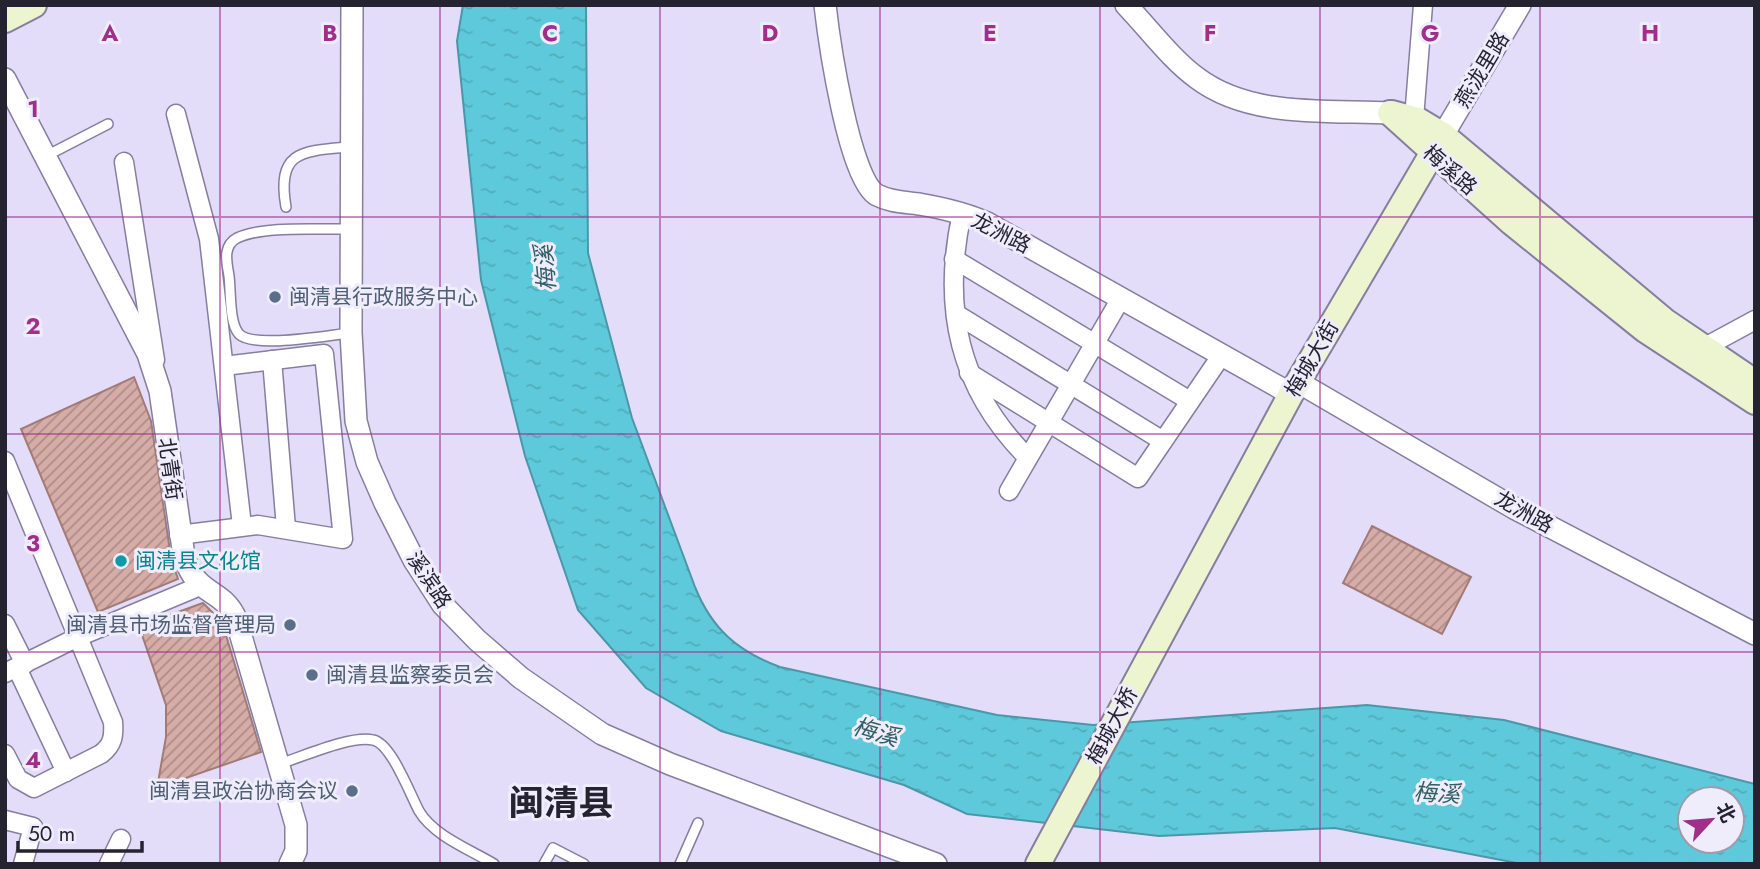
<svg xmlns="http://www.w3.org/2000/svg" width="1760" height="869" font-family="Jost,'Noto Sans SC',sans-serif">
	<style>
		.water { fill: url(#water-ripples); stroke: #4c97a7; stroke-width: 2; fill-rule: evenodd }
		.building { fill: url(#building-hatch); stroke: #a27b76; stroke-width: 2 }
		.lines { fill: none; stroke-linecap: round; stroke-linejoin: round }
		.service-casing { stroke: #857e9f; stroke-width: 12 }
		.minor-casing { stroke: #857e9f; stroke-width: 21 }
		.tertiary-casing { stroke: #857e9f; stroke-width: 24 }
		.secondary-casing { stroke: #857e9f; stroke-width: 28 }
		.service { stroke: #fff; stroke-width: 9 }
		.minor { stroke: #fff; stroke-width: 18 }
		.tertiary { stroke: #fff; stroke-width: 21 }
		.secondary { stroke: #ecf4d0; stroke-width: 24 }
		.grid { fill: none; stroke: #a02f8c; stroke-width: 2; stroke-opacity: 0.55 }
		.service-dot { fill: #5c6f8a; stroke: #efedfb; stroke-width: 2.5 }
		.culture-dot { fill: #0f9aa8; stroke: #efedfb; stroke-width: 2.5 }
		.labels { text-anchor: middle; stroke-width: 6; stroke-linejoin: round; paint-order: stroke }
		.street-label { font-size: 21px; fill: #252330; stroke: #efedfb }
		.service-label { font-size: 21px; fill: #4e5e75; stroke: #efedfb; text-anchor: start }
		.culture-label { font-size: 21px; fill: #0d838f; stroke: #efedfb; text-anchor: start }
		.water-label { font-size: 23px; font-style: italic; fill: #2f5e65; stroke: #efedfb }
		.town-label { font-size: 35px; font-weight: bold; fill: #252330; stroke: #efedfb }
		.grid-label { font-size: 23px; text-anchor: middle; font-weight: bold; fill: #a02f8c; stroke: #efedfb; stroke-width: 6; stroke-linejoin: round; paint-order: stroke }
	</style>
	<defs>
		<pattern id="water-ripples" width="26" height="14" patternUnits="userSpaceOnUse" patternTransform="scale(1.75)"><rect width="26" height="14" fill="#5dc9da"/><path d="M2 4q2-2 4 0t4 0M15 11q2-2 4 0t4 0" fill="none" stroke="#51acbb"/></pattern>
		<pattern id="building-hatch" width="6" height="6" patternUnits="userSpaceOnUse" patternTransform="scale(1.75)"><rect width="6" height="6" fill="#d6aca7"/><path d="M-1 1l2-2M0 6l6-6M5 7l2-2" fill="none" stroke="#ad8c88"/></pattern>
	</defs>
	<rect width="100%" height="100%" fill="#e3ddfa"/>
	<path class="water" d="M463,5H586L588,253L632,418L695,587C712,629 737,651 780,667L997,715L1093,725L1367,705L1504,720L1755,784V864H1522L1335,828L1159,836L967,814L904,785L721,731L646,688L578,610L525,456L481,280L457,41ZM1690,799H1732V841H1690Z"/>
	<g class="building">
		<polygon points="134,377 151,421 171,558 178,579 98,612 21,429"/>
		<polygon points="1372,526 1471,577 1442,634 1343,583"/>
		<polygon points="203,603 222,622 261,752 157,788 166,737 166,705 139,626"/>
	</g>
	<g class="lines">
		<defs>
			<g id="service">
				<polyline points="46,156 108,124"/>
				<path d="M286,207C276,150 303,151 350,147"/>
				<path d="M350,229C319,230 265,225 237,238C222,246 227,263 229,276C231,292 229,323 239,334C254,349 329,335 351,333"/>
				<path d="M279,764C302,757 351,735 373,740C391,743 410,794 419,811C434,836 469,849 494,864"/>
				<polyline points="544,864 553,848 584,864"/>
				<polyline points="680,864 698,823"/>
			</g>
			<g id="minor">
				<polyline points="176,114 209,239 242,526"/>
				<polyline points="1413,131 1423,5"/>
				<polyline points="124,162 155,360"/>
				<path d="M962,213C941,308 959,389 1028,458"/>
				<polyline points="954,259 1190,401"/>
				<polyline points="956,314 1163,441"/>
				<polyline points="1696,352 1755,320"/>
				<polyline points="272,360 286,528"/>
				<polyline points="969,373 1138,478 1221,356"/>
				<path d="M5,461L113,722C114,736 113,745 101,754L34,788L18,779L5,754"/>
				<polyline points="1009,491 1120,300"/>
				<polyline points="179,535 258,525 343,539 324,354 224,366"/>
				<polyline points="5,624 25,664"/>
				<polyline points="17,668 66,772"/>
				<polyline points="5,673 78,637 200,586"/>
				<polyline points="5,820 33,827 23,864"/>
				<polyline points="109,864 121,839"/>
			</g>
			<g id="tertiary">
				<polyline points="352,5 351,333 356,421 367,462 385,503 414,560 443,605 477,640 521,678 602,734 670,764 936,864"/>
				<path d="M825,5C829,40 849,180 877,195C890,202 905,202 919,204C942,208 965,213 987,223L1291,394"/>
				<path d="M1126,5C1149,29 1171,59 1197,78C1250,118 1327,110 1390,113"/>
				<path d="M5,79L148,354L160,391L184,556C197,598 222,587 236,619L296,825V851L290,864"/>
				<polyline points="1443,135 1520,5"/>
				<polyline points="1298,382 1514,508 1755,634"/>
			</g>
			<g id="secondary">
				<polyline points="5,20 34,5"/>
				<polyline points="1390,113 1512,223 1645,330 1755,402"/>
				<polyline points="1392,113 1418,120 1443,135 1665,321 1755,382"/>
				<polyline points="1038,864 1291,394 1443,135"/>
			</g>
		</defs>
		<use href="#service" class="service-casing"/>
		<use href="#minor" class="minor-casing"/>
		<use href="#tertiary" class="tertiary-casing"/>
		<use href="#secondary" class="secondary-casing"/>
		<use href="#service" class="service"/>
		<use href="#minor" class="minor"/>
		<use href="#tertiary" class="tertiary"/>
		<use href="#secondary" class="secondary"/>
	</g>
	<path class="grid" d="M220,5V864M440,5V864M660,5V864M880,5V864M1100,5V864M1320,5V864M1540,5V864M5,217H1755M5,434H1755M5,652H1755"/>
	<g class="service-dot">
		<circle cx="275" cy="297" r="7"/>
		<circle cx="290" cy="625" r="7"/>
		<circle cx="312" cy="675" r="7"/>
		<circle cx="352" cy="791" r="7"/>
	</g>
	<circle class="culture-dot" cx="121" cy="561" r="7"/>
	<g class="labels">
		<g class="street-label">
			<text transform="translate(1482 70) rotate(-59)" y="7">燕泷里路</text>
			<text transform="translate(1450 170) rotate(41)" y="7">梅溪路</text>
			<text transform="translate(1001 233) rotate(27)" y="7">龙洲路</text>
			<text transform="translate(1312 359) rotate(-60)" y="7">梅城大街</text>
			<text transform="translate(170 469) rotate(82)" y="7">北青街</text>
			<text transform="translate(1524 512) rotate(29)" y="7">龙洲路</text>
			<text transform="translate(429 580) rotate(57)" y="7">溪滨路</text>
			<text transform="translate(1112 726) rotate(-62)" y="7">梅城大桥</text>
		</g>
		<g class="service-label">
			<text x="289" y="304">闽清县行政服务中心</text>
			<text x="276" y="632" text-anchor="end">闽清县市场监督管理局</text>
			<text x="326" y="682">闽清县监察委员会</text>
			<text x="338" y="798" text-anchor="end">闽清县政治协商会议</text>
		</g>
		<g class="culture-label">
			<text x="135" y="568">闽清县文化馆</text>
		</g>
		<g class="water-label">
			<text transform="translate(545 268) rotate(-95)" y="8">梅溪</text>
			<text transform="translate(876 732) rotate(16)" y="8">梅溪</text>
			<text transform="translate(1437 793) rotate(3)" y="8">梅溪</text>
		</g>
		<g class="town-label">
			<text x="561" y="815">闽清县</text>
		</g>
	</g>
	<g class="grid-label">
		<text x="110" y="41">A</text>
		<text x="330" y="41">B</text>
		<text x="550" y="41">C</text>
		<text x="770" y="41">D</text>
		<text x="990" y="41">E</text>
		<text x="1210" y="41">F</text>
		<text x="1430" y="41">G</text>
		<text x="1650" y="41">H</text>
		<text x="33" y="117">1</text>
		<text x="33" y="334">2</text>
		<text x="33" y="551">3</text>
		<text x="33" y="768">4</text>
	</g>
	<rect width="1760" height="869" fill="none" stroke="#252330" stroke-width="14"/>
	<g transform="translate(1711 820) rotate(64)"><circle r="33" fill="#efedfb" stroke="#9e9caa" stroke-width="2"/>
	<path d="M0-5L12 26L0 18L-12 26Z" fill="#a02f8c"/>
	<text y="-10" font-size="19" font-weight="bold" text-anchor="middle" fill="#252330">北</text>
	</g>
	<path d="M18 841v10h124v-10" fill="none" stroke="#252330" stroke-width="3.5"/>
	<text x="28" y="841" font-size="21" fill="#252330" stroke="#efedfb" stroke-width="5" paint-order="stroke">50 m</text>
</svg>
